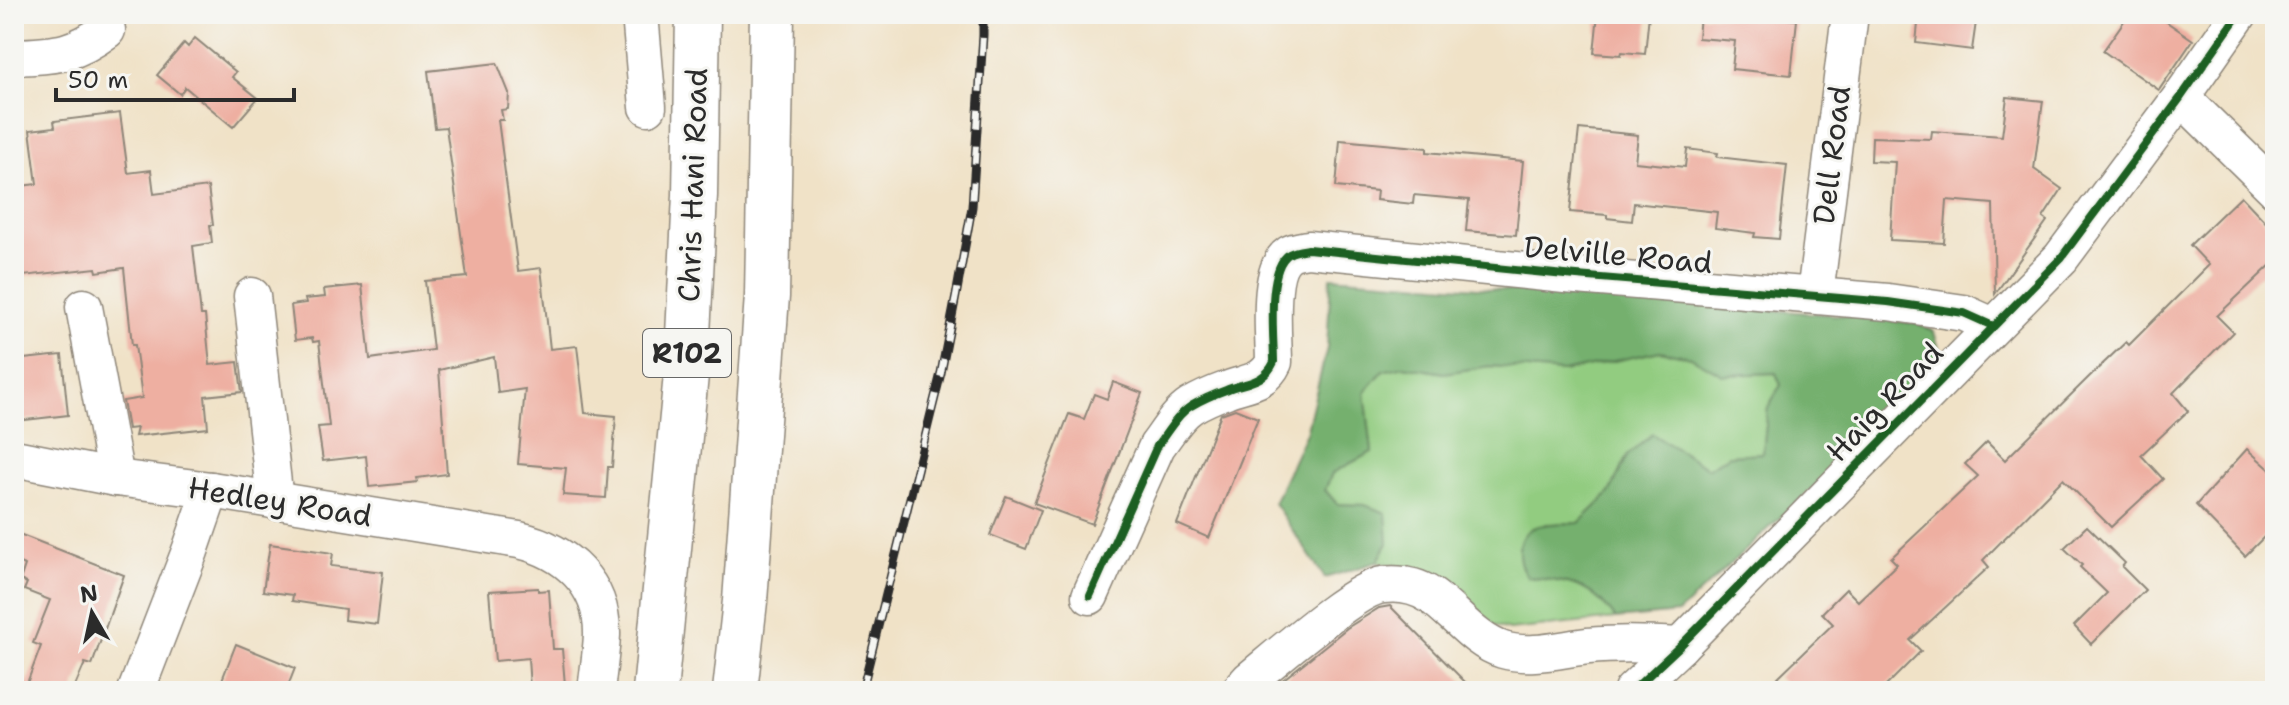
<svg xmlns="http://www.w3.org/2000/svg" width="2289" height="705" font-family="'Shantell Sans',sans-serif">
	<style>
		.green { fill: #92cc80; stroke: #5e7c56; stroke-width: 2 }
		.forest { fill: #75b06e; stroke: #506e4c; stroke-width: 2 }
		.building { fill: #eeafa1 }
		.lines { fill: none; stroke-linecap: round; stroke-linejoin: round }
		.minor-casing { stroke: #8e8679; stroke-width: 39 }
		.major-casing { stroke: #8e8679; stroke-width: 47 }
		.minor { stroke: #fff; stroke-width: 36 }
		.major { stroke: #fff; stroke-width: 44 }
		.rail-casing { stroke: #2b2b2b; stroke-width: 9 }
		.rail { stroke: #f6f6f2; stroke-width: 6; stroke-dasharray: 18; stroke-linecap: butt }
		.cycleway-casing { stroke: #f6f6f2; stroke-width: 13 }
		.cycleway { stroke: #1b5e20; stroke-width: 8 }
		.labels { text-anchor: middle; stroke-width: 6; stroke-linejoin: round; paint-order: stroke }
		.shield { fill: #f6f6f2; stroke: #686867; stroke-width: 2 }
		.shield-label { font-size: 28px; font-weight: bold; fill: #2b2b2b }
		.street-label { font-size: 30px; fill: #2b2b2b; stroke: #f6f6f2 }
	</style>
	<rect width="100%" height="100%" fill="#f6f6f2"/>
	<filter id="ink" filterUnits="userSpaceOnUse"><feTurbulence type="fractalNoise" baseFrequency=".0125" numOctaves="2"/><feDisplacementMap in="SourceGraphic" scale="16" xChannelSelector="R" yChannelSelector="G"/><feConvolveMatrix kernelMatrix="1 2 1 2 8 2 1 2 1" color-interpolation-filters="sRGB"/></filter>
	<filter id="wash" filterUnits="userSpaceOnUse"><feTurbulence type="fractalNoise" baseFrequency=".006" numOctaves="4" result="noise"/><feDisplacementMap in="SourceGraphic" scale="32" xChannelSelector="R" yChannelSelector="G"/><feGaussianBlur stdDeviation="1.8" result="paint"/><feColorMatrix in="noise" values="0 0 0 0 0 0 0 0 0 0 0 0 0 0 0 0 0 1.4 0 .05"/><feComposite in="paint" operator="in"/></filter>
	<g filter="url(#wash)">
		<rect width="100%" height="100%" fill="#f0e2c7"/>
		<path class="green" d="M1660,351L1691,357L1723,375L1776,373L1781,385L1768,407L1763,453L1730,455L1708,468L1627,456L1610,493L1579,523L1546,524L1528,577C1571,583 1588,581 1616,619L1509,630L1484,622L1434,582L1404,567L1377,562L1388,543L1365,505L1337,504L1325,490L1332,473L1372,452L1365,392L1383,371L1404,366L1444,373L1490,366L1563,372Z"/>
		<path class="forest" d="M1331,277L1864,317L1919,324L1934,332L1941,355L1935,374L1678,613L1616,619C1588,581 1571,583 1528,577C1521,568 1520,565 1519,554C1517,519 1555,524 1579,523L1610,493L1627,456L1652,434L1708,468L1730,455L1763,453L1768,407L1781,385L1776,373L1723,375L1691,357L1660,351L1563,372L1490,366L1444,373L1404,366L1383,371L1365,392L1372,452L1332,473L1325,490L1337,504L1365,505L1386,513L1388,543L1377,562L1325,578L1274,503L1306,433L1327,348Z"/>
		<g id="blocks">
			<g class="building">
				<polygon points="1598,14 1649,14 1645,54 1622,52 1621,55 1594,53"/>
				<polygon points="1738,14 1797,20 1791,75 1732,69 1735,41 1698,38 1700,15 1738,17"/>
				<polygon points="1919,14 1965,14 1964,20 1976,22 1972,50 1916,43"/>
				<polygon points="2129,14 2155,14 2193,40 2159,90 2103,51"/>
				<polygon points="195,38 236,72 232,77 258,98 233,127 185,87 180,94 157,75 184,43 188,47"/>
				<polygon points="497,63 509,93 508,109 501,110 503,120 498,120 518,271 541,268 550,349 577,346 585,413 616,416 612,467 608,467 606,498 563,495 566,468 518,464 525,389 498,393 494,357 439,370 447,474 417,478 418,482 369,487 366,456 323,461 318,427 329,426 319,341 313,342 312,338 295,340 291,305 306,303 305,299 325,297 324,289 362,285 370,359 433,350 425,281 467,277 446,127 435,128 428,71"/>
				<polygon points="2007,97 2043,101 2034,169 2062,189 2043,218 2047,221 1995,294 1993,204 1947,200 1944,243 1890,240 1895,162 1871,161 1872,137 1931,139 1932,131 2002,136"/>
				<polygon points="120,113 128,173 151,170 154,194 208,187 213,225 210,225 212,243 193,246 201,315 205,315 210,365 238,362 242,392 205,396 208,428 135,436 137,428 128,429 123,401 142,398 135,345 132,345 124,268 97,272 96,268 14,277 14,187 37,184 30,130 55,127 54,121"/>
				<polygon points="1579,129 1638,135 1635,162 1685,167 1687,149 1718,153 1717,157 1787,165 1779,239 1754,237 1755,233 1715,228 1717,212 1634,203 1632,221 1607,218 1607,215 1570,212"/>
				<polygon points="1340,140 1427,148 1427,152 1523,161 1516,235 1466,231 1469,200 1414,195 1413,204 1376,200 1377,191 1336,187"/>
				<polygon points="2241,196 2275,232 2275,261 2217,316 2233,332 2173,393 2188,411 2141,455 2163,479 2111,527 2063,479 1983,560 1989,567 1910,640 1921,651 1881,691 1791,691 1778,677 1833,624 1822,613 1846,589 1858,601 1897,564 1891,558 1978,476 1965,464 1987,442 2005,460 2090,376 2126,342 2129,345 2209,265 2190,245"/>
				<polygon points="62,355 68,415 17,421 14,393 14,360"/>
				<polygon points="1113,382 1142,393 1092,524 1034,503 1069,414 1084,419 1094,394 1107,399"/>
				<polygon points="1235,409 1258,418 1209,538 1177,524 1221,414"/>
				<polygon points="2247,449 2275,474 2275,526 2245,556 2196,505"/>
				<polygon points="1006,496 1041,510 1026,549 990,535"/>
				<polygon points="2087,526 2125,563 2122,567 2145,590 2091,644 2074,626 2107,593 2080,567 2082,565 2064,548"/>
				<polygon points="14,532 124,575 92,665 85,663 73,691 24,691 41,646 33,643 50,600 24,590 27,583 20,580 25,565 14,561"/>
				<polygon points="270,544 333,553 331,566 383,572 377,624 344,620 345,609 292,601 293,595 263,591"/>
				<polygon points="538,588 538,591 549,590 553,649 562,649 565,685 530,688 528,658 495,661 489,591"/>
				<polygon points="1390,606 1474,691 1269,691 1347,628 1379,608"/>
				<polygon points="236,644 295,668 286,691 249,691 222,680"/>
			</g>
		</g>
	</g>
	<g filter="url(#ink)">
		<use href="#blocks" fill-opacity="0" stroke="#8e8679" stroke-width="2"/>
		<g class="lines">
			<defs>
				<g id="minor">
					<polyline points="640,14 648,107"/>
					<path d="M14,57C55,55 72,56 107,30"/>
					<polyline points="2181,97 2275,189"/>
					<polyline points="1815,295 1850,14"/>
					<polyline points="252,296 275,501"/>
					<polyline points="84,307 116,478"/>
					<path d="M14,458L116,478L211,490L519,540C566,551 603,584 602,635C601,654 598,673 596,691"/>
					<path d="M1090,596L1157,446C1167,433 1177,415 1191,406C1201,400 1215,394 1226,390C1245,382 1264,384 1274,362C1274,337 1266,269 1289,254C1294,251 1302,250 1308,249L1565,275L1888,302L1964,313L1993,326"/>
					<polyline points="136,691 190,551 211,490"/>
					<path d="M1239,691L1249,680C1275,659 1355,588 1383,585C1400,583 1416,586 1430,595C1455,612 1474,641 1503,650C1530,658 1561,649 1588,646C1619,643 1649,644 1680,646"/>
					<polyline points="1632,691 1680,646 2061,258 2181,97 2239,14"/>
				</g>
				<g id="major">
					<polyline points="655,691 686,375 695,195 698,14"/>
					<polyline points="735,691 745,601 767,296 772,14"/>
				</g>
			</defs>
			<use href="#minor" class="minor-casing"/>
			<use href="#major" class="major-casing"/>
			<use href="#minor" class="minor"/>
			<use href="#major" class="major"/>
			<defs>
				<polyline id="rail" points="862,691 941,373 956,296 972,207 983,35 983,14"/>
			</defs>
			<use href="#rail" class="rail-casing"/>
			<use href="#rail" class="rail"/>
			<defs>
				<g id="cycleway">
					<path d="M1090,596L1157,446C1167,433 1177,415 1191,406C1201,400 1215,394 1226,390C1245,382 1264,384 1274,362C1274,337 1266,269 1289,254C1294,251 1302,250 1308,249L1565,275L1888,302L1964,313L1993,326"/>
					<polyline points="1632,691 1680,646 2061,258 2181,97 2239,14"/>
				</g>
			</defs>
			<use href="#cycleway" class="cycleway-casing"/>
			<use href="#cycleway" class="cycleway"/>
		</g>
	</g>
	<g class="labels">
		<rect class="shield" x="643" y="329" width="88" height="48" rx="6"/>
		<g class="shield-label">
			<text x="687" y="363">R102</text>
		</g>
		<g class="street-label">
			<text transform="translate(1832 155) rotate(-83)" y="10">Dell Road</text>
			<text transform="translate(693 185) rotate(-88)" y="10">Chris Hani Road</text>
			<text transform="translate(1618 255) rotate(5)" y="10">Delville Road</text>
			<text transform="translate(1885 402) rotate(-46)" y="10">Haig Road</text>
			<text transform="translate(280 502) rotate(9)" y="10">Hedley Road</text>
		</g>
	</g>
	<rect width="2289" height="705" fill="none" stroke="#f6f6f2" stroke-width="48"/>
	<g transform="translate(92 613) rotate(351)" stroke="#f6f6f2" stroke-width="6" paint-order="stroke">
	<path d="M0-6L14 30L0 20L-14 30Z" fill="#2b2b2b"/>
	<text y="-12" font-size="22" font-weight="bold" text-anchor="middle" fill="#2b2b2b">N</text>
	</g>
	<path d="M56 88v12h238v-12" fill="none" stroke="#2b2b2b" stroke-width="4"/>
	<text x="68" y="88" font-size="24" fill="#2b2b2b" stroke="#f6f6f2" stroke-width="6" paint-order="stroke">50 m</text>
</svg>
